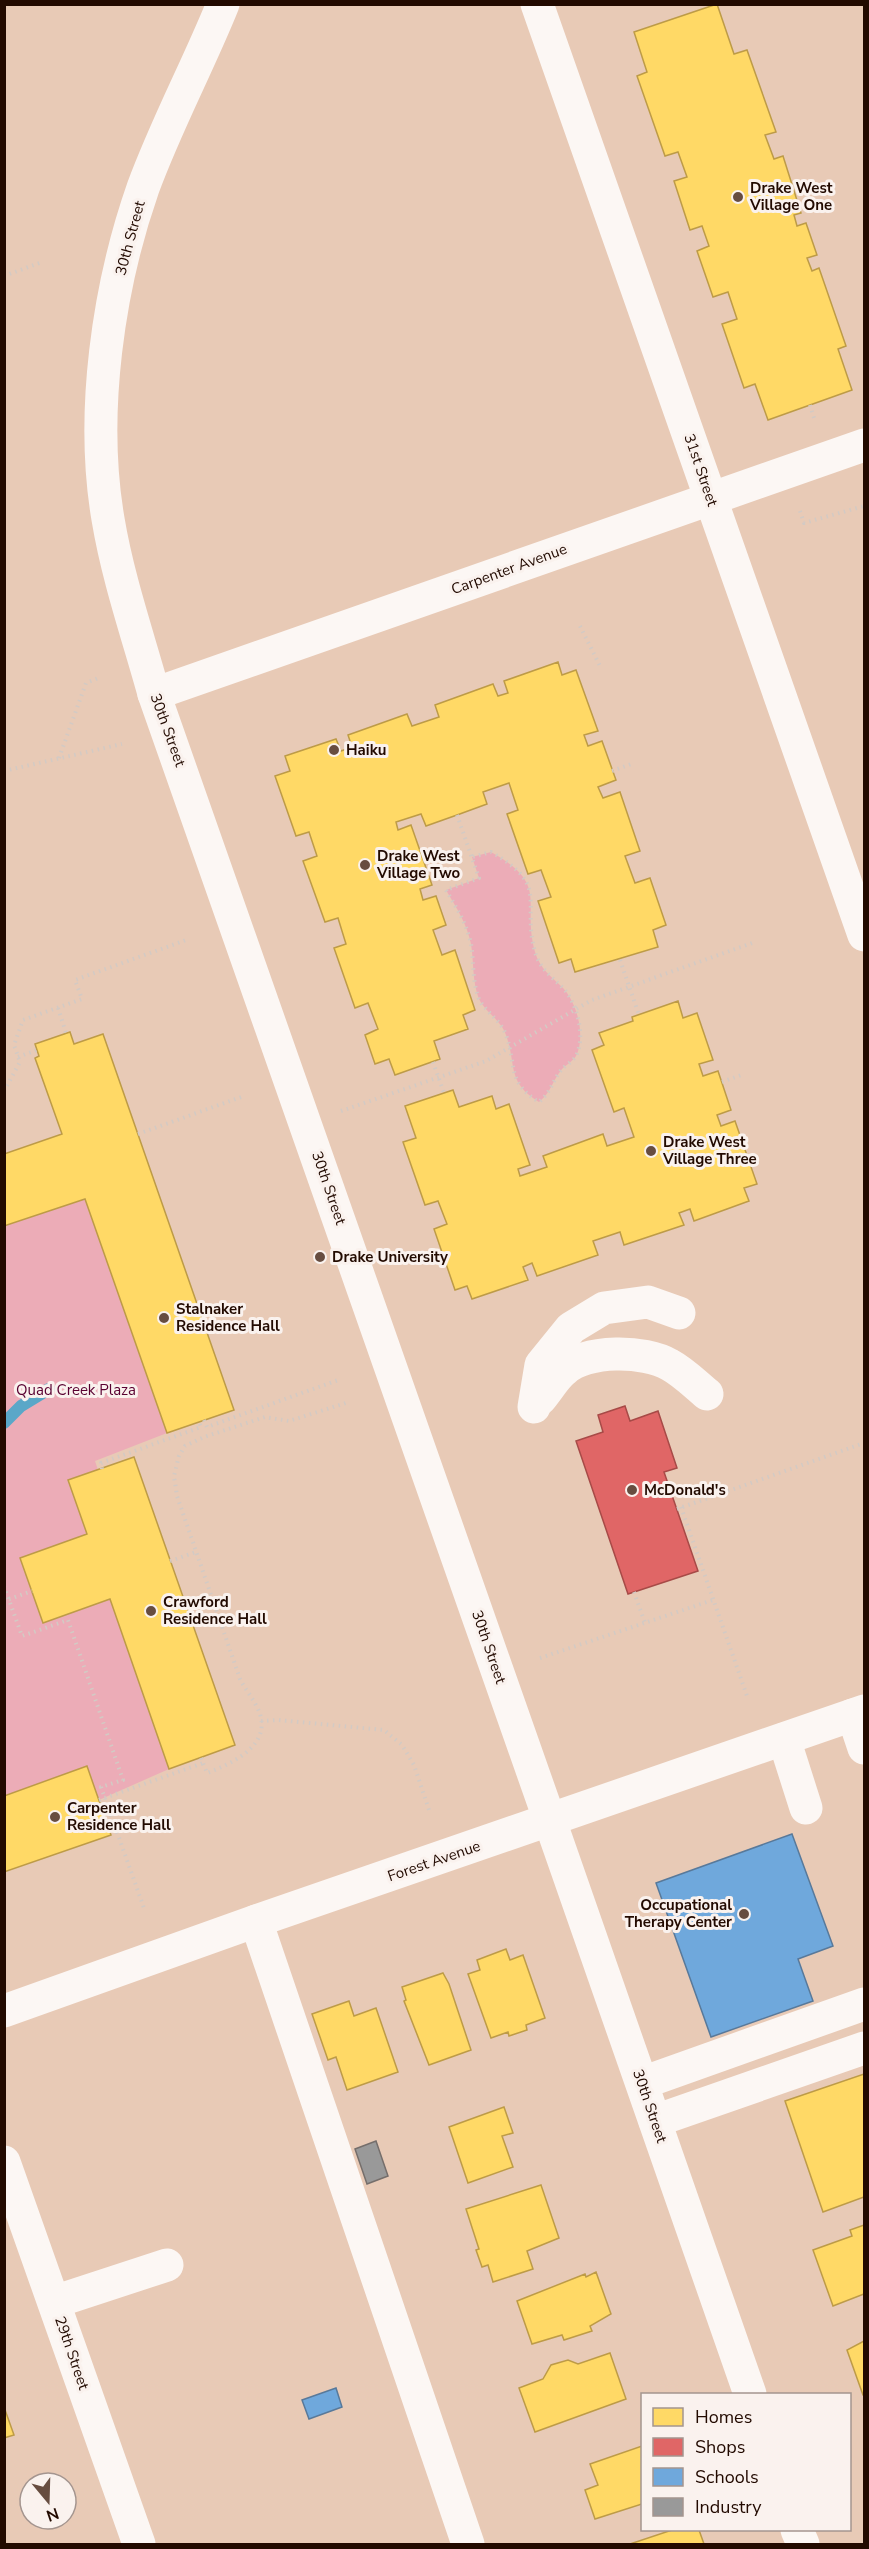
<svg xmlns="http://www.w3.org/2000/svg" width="869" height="2549" font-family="'Nunito Sans',sans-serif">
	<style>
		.green { fill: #ecacb7 }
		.homes { fill: #ffd966; stroke: #bd9b47; stroke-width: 1.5 }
		.shops { fill: #e06666; stroke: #a74a47; stroke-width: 1.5 }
		.schools { fill: #6fa8dc; stroke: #58799a; stroke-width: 1.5 }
		.industry { fill: #999; stroke: #756e6b; stroke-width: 1.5 }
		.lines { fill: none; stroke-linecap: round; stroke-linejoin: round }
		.stream { stroke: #5aa7c8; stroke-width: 12 }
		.path { stroke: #d3cac4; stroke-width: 4; stroke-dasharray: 1.5 4.5; stroke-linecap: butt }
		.minor { stroke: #fcf7f4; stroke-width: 33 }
		.major { stroke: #fcf7f4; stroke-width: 33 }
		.poi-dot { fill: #674d40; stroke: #faf2ee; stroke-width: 2 }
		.labels { text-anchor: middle; stroke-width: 6; stroke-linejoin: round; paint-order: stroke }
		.poi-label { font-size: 15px; font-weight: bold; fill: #220a00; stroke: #faf2ee; text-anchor: start }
		.street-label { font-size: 15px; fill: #220a00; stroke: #faf2ee }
		.park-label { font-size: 15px; fill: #590031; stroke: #faf2ee }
	</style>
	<rect width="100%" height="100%" fill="#e8cab6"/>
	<g class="green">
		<path d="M491,852C551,886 521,901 535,952C540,969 551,976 563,988C577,1003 586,1036 576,1056C573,1061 566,1065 562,1069C552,1081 552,1091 539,1102C506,1082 517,1065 506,1035C501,1020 486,1013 479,999C472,981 474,962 471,944C467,924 456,907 446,890L479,878L472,857Z"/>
		<polygon points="85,1199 167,1433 95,1461 98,1470 68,1480 87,1534 20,1558 43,1623 110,1599 169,1769 99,1800 87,1767 5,1796 4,1226"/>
	</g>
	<g class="homes">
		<polygon points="717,4 734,54 747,50 776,132 765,135 774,159 783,156 801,213 794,215 797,226 806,223 817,255 807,258 812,271 819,268 846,346 838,349 852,390 768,420 755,384 744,388 722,324 737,319 728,292 713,297 697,251 709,246 702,226 690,230 674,181 687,177 678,152 665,156 637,76 647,72 634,32"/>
		<polygon points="558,662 562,675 576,670 598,731 584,735 588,746 602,741 616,780 598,787 603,798 620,792 640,851 625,856 635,883 650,878 666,925 653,930 658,947 575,972 571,959 559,963 538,901 551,897 541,870 528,874 507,814 518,810 509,783 483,792 487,804 457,815 426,826 421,814 396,822 398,830 411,825 432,885 420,889 423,900 436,896 446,925 433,930 442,955 455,950 475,1010 463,1015 468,1029 434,1041 440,1059 395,1075 389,1059 375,1064 365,1035 378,1029 368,1003 355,1008 334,948 346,944 338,918 325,922 303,861 317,856 309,832 296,836 275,776 290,771 285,756 336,739 341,751 352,747 348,735 407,714 412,726 439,717 435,705 493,684 498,696 508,693 504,681"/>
		<polygon points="678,1001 683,1018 697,1013 713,1060 699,1064 703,1076 718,1071 731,1110 717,1115 721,1126 735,1121 757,1184 744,1188 749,1201 694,1221 690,1209 679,1213 684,1225 624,1245 620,1232 593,1241 598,1255 537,1276 532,1263 523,1267 528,1280 472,1299 467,1286 455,1290 434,1229 447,1224 438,1201 425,1205 403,1142 416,1138 405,1106 453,1090 459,1107 492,1096 496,1109 509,1104 530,1165 518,1169 520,1176 547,1167 543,1156 603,1134 607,1146 634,1137 624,1108 614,1112 592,1050 604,1045 599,1033 633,1021 632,1017"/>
		<polygon points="70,1032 74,1044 103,1034 234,1410 167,1433 85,1199 4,1226 4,1154 62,1134 35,1058 39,1056 35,1044"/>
		<polygon points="134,1457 235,1745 169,1769 110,1599 43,1623 20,1558 87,1534 68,1480"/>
		<polygon points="87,1766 111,1835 4,1872 4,1796"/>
		<polygon points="506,1949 510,1960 523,1955 545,2018 526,2025 527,2030 509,2036 508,2032 491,2038 468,1974 480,1970 477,1960"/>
		<polygon points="443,1973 449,1984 471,2050 429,2065 404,2001 406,2000 402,1987"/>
		<polygon points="349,2001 354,2016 376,2008 398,2072 347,2090 336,2057 328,2060 312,2014"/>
		<polygon points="864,2074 864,2197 823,2212 785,2101"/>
		<polygon points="504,2107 513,2133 502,2136 513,2167 468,2183 449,2127"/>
		<polygon points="541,2185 559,2238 527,2251 533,2269 493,2282 488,2265 482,2267 476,2250 479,2249 466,2209"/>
		<polygon points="864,2225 864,2294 833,2306 813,2250 852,2236 850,2230"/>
		<polygon points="596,2272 611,2314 590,2326 592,2331 564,2340 562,2335 532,2344 517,2301 585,2274 586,2277"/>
		<polygon points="864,2341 864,2395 863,2395 847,2350"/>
		<polygon points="610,2353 626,2399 535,2432 519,2388 543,2379 551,2365 568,2360 578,2364"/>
		<polygon points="4,2407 14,2435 4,2438"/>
		<polygon points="642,2446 642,2504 595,2519 585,2490 598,2485 590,2464"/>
		<polygon points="672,2530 699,2530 704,2544 630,2544"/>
	</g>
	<polygon class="shops" points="625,1406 630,1421 658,1411 677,1468 664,1472 698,1571 628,1594 576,1441 603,1432 598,1415"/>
	<g class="schools">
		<polygon points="792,1834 833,1946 798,1959 813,2001 711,2037 656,1883"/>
		<polygon points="336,2388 342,2407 309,2419 302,2400"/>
	</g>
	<polygon class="industry" points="376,2141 388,2176 367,2184 355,2149"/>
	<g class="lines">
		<polyline class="stream" points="4,1423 21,1406 49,1389"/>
		<g class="path">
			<polyline points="4,276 42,262"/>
			<polyline points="810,405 815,421"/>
			<polyline points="800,511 804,523 864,506"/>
			<polyline points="580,626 600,666"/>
			<polyline points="59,758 86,683 101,677"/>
			<polyline points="4,771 122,744"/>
			<polyline points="612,771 634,763"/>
			<path d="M457,815L479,878L446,890C456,907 467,924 471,944C474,962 472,981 479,999C486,1013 501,1020 506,1035C517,1065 506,1082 539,1102C552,1091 552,1081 562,1069C566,1065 573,1061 576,1056C586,1036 577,1003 563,988C551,976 540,969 535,952C521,901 551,886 491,852L472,857"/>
			<polyline points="620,960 639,1015"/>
			<polyline points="58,1008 66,1033"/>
			<polyline points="18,1057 37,1050"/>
			<polyline points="433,1062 444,1093"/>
			<polyline points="722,1082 744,1074"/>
			<polyline points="4,1091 20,1062 14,1045 23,1020 82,999 75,980 189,939"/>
			<polyline points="341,1111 486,1061 592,1000 752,943"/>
			<polyline points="138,1134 244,1096"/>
			<polyline points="204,1420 207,1427 341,1379"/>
			<polyline points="102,1469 101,1463 201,1427 199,1422"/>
			<polyline points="681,1507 747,1696"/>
			<polyline points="677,1509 864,1443"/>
			<polyline points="170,1561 196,1552"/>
			<polyline points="4,1586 22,1636 68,1620 123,1780 101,1787 145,1911"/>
			<polyline points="634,1592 645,1623"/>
			<polyline points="9,1599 32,1591"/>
			<polyline points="540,1658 713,1600"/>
			<polyline points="261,1721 278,1720 384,1730 402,1745 414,1765 429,1810"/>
			<path d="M201,1758L207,1773C233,1763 276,1744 257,1707C252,1697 245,1689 240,1679L177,1496L174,1476L179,1456L185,1446L204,1437L265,1417L289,1421L349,1402"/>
			<polyline points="99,1800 203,1763"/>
		</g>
		<g class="minor">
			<polyline points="537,4 864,935"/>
			<polyline points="154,694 864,445"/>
			<path d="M540,1399C548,1390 555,1377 564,1370C587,1349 644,1350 670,1365C683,1372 695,1384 707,1394"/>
			<polyline points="534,1407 541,1365 571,1328 604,1308 648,1302 679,1313"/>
			<polyline points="853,1715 864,1748"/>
			<polyline points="784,1739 806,1808"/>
			<polyline points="550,1821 750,2394"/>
			<polyline points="256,1921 468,2544"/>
			<polyline points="642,2083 864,2004"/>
			<polyline points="655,2121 864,2048"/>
			<polyline points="4,2162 139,2544"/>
			<polyline points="54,2302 167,2265"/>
			<polyline points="797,2530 803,2544"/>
		</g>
		<g class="major">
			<path d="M223,4C198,66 166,125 143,188C108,288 90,414 108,519C118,579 138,636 154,694L550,1821"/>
			<polyline points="4,2011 256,1921 864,1711"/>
		</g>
	</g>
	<g class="poi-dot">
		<circle cx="738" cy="197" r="6"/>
		<circle cx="334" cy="750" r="6"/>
		<circle cx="365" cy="865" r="6"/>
		<circle cx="651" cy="1151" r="6"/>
		<circle cx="320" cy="1257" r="6"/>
		<circle cx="164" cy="1318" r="6"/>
		<circle cx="632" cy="1490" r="6"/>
		<circle cx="151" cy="1611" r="6"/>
		<circle cx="55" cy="1817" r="6"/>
		<circle cx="744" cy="1914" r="6"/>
	</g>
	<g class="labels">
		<g class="poi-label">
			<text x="750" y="193">Drake West<tspan x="750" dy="17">Village One</tspan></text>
			<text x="346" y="755">Haiku</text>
			<text x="377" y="861">Drake West<tspan x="377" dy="17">Village Two</tspan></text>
			<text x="663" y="1147">Drake West<tspan x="663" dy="17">Village Three</tspan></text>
			<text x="332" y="1262">Drake University</text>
			<text x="176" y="1314">Stalnaker<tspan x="176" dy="17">Residence Hall</tspan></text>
			<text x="644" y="1495">McDonald's</text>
			<text x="163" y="1607">Crawford<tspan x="163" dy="17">Residence Hall</tspan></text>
			<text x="67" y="1813">Carpenter<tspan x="67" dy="17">Residence Hall</tspan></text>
			<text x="732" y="1910" text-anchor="end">Occupational<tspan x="732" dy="17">Therapy Center</tspan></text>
		</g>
		<g class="street-label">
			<text transform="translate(130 238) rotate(-75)" y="5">30th Street</text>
			<text transform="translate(701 470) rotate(71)" y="5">31st Street</text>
			<text transform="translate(509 569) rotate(-20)" y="5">Carpenter Avenue</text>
			<text transform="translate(168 730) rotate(70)" y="5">30th Street</text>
			<text transform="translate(329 1188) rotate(71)" y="5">30th Street</text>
			<text transform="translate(489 1647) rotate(71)" y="5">30th Street</text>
			<text transform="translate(434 1861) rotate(-19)" y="5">Forest Avenue</text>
			<text transform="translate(650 2106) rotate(71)" y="5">30th Street</text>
			<text transform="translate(72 2353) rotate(71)" y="5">29th Street</text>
		</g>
		<g class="park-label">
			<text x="76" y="1395">Quad Creek Plaza</text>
		</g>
	</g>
	<rect width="869" height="2549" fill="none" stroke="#220a00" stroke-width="12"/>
	<rect x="641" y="2393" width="210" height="138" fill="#faf2ee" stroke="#a4958f" stroke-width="1.5"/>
	<rect x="653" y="2408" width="30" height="18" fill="#ffd966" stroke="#a4958f" stroke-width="1.5"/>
	<text x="695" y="2423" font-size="18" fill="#220a00">Homes</text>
	<rect x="653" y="2438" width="30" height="18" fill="#e06666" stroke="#a4958f" stroke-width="1.5"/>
	<text x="695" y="2453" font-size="18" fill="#220a00">Shops</text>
	<rect x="653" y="2468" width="30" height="18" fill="#6fa8dc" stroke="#a4958f" stroke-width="1.5"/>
	<text x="695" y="2483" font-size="18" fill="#220a00">Schools</text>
	<rect x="653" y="2498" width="30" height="18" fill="#999999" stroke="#a4958f" stroke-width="1.5"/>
	<text x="695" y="2513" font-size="18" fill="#220a00">Industry</text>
	<g transform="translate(48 2501) rotate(161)"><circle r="28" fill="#faf2ee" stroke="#a4958f" stroke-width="1.5"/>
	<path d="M0-4.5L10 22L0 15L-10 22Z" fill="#674d40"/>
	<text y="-9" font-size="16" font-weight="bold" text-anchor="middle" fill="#220a00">N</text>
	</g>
</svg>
